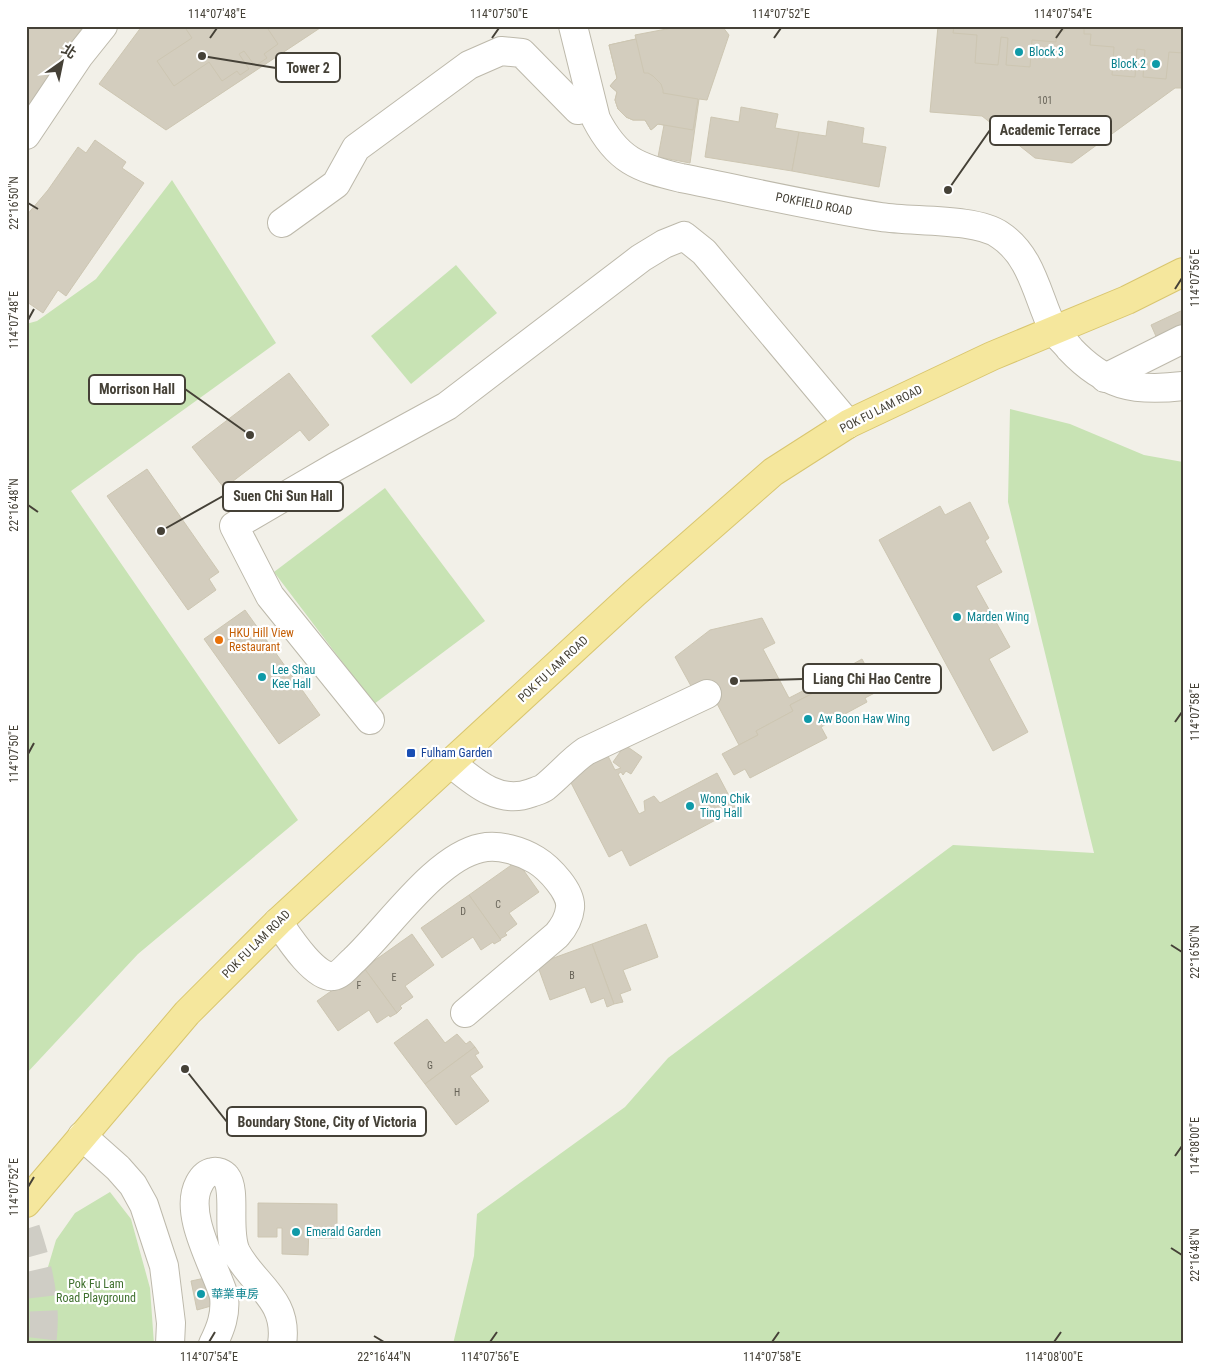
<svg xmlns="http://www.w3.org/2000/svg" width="1209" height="1370" font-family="'Roboto Condensed','Noto Sans TC',sans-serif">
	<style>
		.green { fill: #c8e3b4 }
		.building { fill: #d3cdbe; stroke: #cdc6b2 }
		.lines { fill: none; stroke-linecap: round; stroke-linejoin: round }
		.major-tunnel { stroke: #cfcdc5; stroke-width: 28; stroke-dasharray: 28 14; stroke-linecap: butt }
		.minor-casing { stroke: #bdb9ab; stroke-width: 30 }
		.major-casing { stroke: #d9c66f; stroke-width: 30 }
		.minor { stroke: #fff; stroke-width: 28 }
		.major { stroke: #f5e79d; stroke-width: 28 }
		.ticks { fill: none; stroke: #454137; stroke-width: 2 }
		.culture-dot { fill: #0f9aa8; stroke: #fff; stroke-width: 2 }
		.food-dot { fill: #e8710a; stroke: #fff; stroke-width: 2 }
		.transit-dot { fill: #1a4fb4; stroke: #fff; stroke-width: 2 }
		.labels { text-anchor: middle; stroke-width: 4.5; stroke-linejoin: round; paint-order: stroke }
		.number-label { font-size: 10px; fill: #686459 }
		.culture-label { font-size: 12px; fill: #0d838f; stroke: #fff; text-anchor: start }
		.street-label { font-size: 12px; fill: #454137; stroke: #fff }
		.food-label { font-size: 12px; fill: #c56008; stroke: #fff; text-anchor: start }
		.transit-label { font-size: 12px; fill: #164399; stroke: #fff; text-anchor: start }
		.park-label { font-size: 12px; fill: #40712f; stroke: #fff }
		.leader { fill: none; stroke: #454137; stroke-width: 2 }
		.callout-dot { fill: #454137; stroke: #fff; stroke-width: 2 }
		.callout { fill: #fff; stroke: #454137; stroke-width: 2 }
		.callout-label { font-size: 14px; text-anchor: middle; font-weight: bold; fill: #454137 }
		.neatline { fill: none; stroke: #454137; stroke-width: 2 }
		.ticks-label { font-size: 12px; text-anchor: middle; fill: #454137 }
	</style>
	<rect width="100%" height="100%" fill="#f2f0e8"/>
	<g class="green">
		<polygon points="172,180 276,343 71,491 298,820 138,954 26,1074 26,324 37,321 96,279"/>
		<polygon points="456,265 497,313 411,384 371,336"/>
		<polygon points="1010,409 1070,424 1144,455 1183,462 1183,1344 453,1344 474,1256 477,1214 625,1107 668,1058 953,845 1094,853 1008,502"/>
		<polygon points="385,488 485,621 374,704 274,572"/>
		<polygon points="110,1192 131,1219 150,1288 154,1344 26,1344 26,1292 48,1267 56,1240 75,1213"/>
	</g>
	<g class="building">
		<polygon points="26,26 83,26 26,112"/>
		<polygon points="142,26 323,26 166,130 99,84"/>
		<polygon points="184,26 266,26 278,44 264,54 267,58 255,66 244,51 239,54 249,69 240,75 237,71 222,81 209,62 174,86 157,61 192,38"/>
		<polygon points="682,26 722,26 729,35 707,100 699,99 690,163 658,157 664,125 658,124 651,130 645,120 633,120 626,117 618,109 615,100 617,92 610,86 617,78 609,45 636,39 635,35"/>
		<polygon points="938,26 1183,26 1183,88 1175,88 1072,163 1035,158 982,116 930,112"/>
		<polygon points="954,26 1064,26 1064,31 1056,31 1056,42 1032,40 1030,67 1006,65 1008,38 1001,37 998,65 975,63 977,35 953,33"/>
		<polygon points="1084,26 1183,26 1183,53 1169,52 1166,79 1143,77 1145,50 1137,49 1135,77 1112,75 1114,47 1090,45 1091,34 1084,34"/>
		<polygon points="636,39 644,73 648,73 653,76 661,84 663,90 663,93 698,99 693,130 658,124 651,130 645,120 633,120 626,117 618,109 615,100 617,92 610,86 617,78 609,45"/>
		<polygon points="741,107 778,114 775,128 799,132 792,171 705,157 711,117 739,122"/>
		<polygon points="828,121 864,128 862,143 886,147 879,187 792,171 799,132 826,136"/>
		<polygon points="95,140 126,162 122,168 144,183 66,296 58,290 43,313 27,302 26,304 26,216 48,190 78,147 86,153"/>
		<polygon points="1183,310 1183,332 1159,343 1151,325"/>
		<polygon points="289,373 329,425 309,441 300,430 224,488 192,447"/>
		<polygon points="147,469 219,572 209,579 216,590 188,610 107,496"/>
		<polygon points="970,502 989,538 985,541 1002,572 976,586 1010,647 989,659 1028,732 993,751 879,540 940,506 945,515"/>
		<polygon points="245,610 320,715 279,744 204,639"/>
		<polygon points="762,618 775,643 763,649 789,698 826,679 829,685 790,705 793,711 756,731 758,735 739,745 706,683 691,686 675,657 710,630"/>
		<polygon points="862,659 869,672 880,666 890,685 865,698 867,702 821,727 827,738 750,778 745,769 734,775 722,754 758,735 756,731 793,711 790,705 829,685 826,679"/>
		<polygon points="625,745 642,757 631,774 626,771 623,775 621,772 618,774 639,814 645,811 644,801 654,796 660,803 717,773 736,809 630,866 622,850 609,857 567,775 604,748 615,770 621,768 613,762"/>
		<polygon points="517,861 539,892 509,913 517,924 505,933 507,935 500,939 469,895"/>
		<polygon points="469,895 501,940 494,944 493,942 481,950 473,937 442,958 421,928"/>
		<polygon points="646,924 658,957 623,970 631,990 620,994 623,1002 614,1004 592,944"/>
		<polygon points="412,934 434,965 405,986 413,997 400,1006 402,1008 397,1013 364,968"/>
		<polygon points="592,944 614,1004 607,1007 604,998 591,1003 585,987 550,1000 537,964"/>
		<polygon points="364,968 397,1013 390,1017 389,1015 377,1023 369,1010 338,1031 317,1001"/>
		<polygon points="427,1019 445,1043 457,1034 466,1044 470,1041 475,1047 425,1084 394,1043"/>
		<polygon points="475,1047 479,1053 475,1055 483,1067 470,1076 489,1101 456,1125 425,1084"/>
		<polygon points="258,1203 337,1204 337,1238 317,1238 317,1227 309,1226 308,1255 282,1254 282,1228 277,1228 277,1237 258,1237"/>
		<polygon points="205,1278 211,1306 197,1310 191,1281"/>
	</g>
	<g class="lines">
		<path class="major-tunnel" d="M26,1229C38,1266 48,1304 42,1344"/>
		<defs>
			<g id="minor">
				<path d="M573,26L596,119C617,160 638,168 681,178C747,191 815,207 881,217C913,222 976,218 1000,235C1032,256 1037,296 1053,329C1057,336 1065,342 1070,349C1105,386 1134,392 1183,386"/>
				<polyline points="26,135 79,56 103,26"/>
				<polyline points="282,223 336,184 356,148 469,65 501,51 522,53 578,110 592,107"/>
				<polyline points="1105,378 1183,339"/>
				<polyline points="370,720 270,596 234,526 335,467 447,406 641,258 664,244 684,236 704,252 848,424"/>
				<path d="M451,763C474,782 499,805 531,793C536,791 541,790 545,787C560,775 571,761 586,751L707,694"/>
				<path d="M278,922C287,935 315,979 333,976C341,975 348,965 354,960C388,928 436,857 481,848C499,844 521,851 536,860C549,868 572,892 570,908C569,918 563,928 557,935L465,1013"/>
				<polyline points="82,1136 118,1168 133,1185 144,1205 164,1266 171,1323 170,1344"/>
				<path d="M213,1344C221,1328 226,1314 224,1296C215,1266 183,1214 199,1184C202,1178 206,1173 213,1172C217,1171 223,1173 226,1177C237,1191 226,1231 236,1252C253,1285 289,1299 282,1344"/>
			</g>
			<polyline id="major" points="26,1203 187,1013 278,922 635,593 773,472 848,424 992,356 1127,300 1183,272"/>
		</defs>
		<use href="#minor" class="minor-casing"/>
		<use href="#major" class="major-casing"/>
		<use href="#minor" class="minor"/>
		<use href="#major" class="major"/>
	</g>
	<path class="ticks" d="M210,38L217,28M492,38L499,28M774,38L781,28M1056,38L1063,28M28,203L38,209M1175,289L1182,278M28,320L34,309M28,505L38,512M1175,722L1182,712M28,754L34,743M1171,945L1182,952M1175,1156L1182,1146M28,1187L34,1177M1171,1248L1182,1255M374,1336L384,1342M209,1342L215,1332M490,1342L497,1332M772,1342L779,1332M1054,1342L1061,1332"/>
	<g class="culture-dot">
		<circle cx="1019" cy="52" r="5"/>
		<circle cx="1156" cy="64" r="5"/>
		<circle cx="957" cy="617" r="5"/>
		<circle cx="262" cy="677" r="5"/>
		<circle cx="808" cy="719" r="5"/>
		<circle cx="690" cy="806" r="5"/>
		<circle cx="296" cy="1232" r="5"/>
		<circle cx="201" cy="1294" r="5"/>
	</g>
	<circle class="food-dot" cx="219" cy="640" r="5"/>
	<rect class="transit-dot" x="406" y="748" width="10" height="10" rx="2.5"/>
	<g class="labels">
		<g class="number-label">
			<text x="1045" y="104">101</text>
			<text x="498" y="908">C</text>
			<text x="463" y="915">D</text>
			<text x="572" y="979">B</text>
			<text x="394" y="981">E</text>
			<text x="359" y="989">F</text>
			<text x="430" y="1069">G</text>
			<text x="457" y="1096">H</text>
		</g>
		<g class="culture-label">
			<text x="1029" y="56">Block 3</text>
			<text x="1146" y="68" text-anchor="end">Block 2</text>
			<text x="967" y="621">Marden Wing</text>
			<text x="272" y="674">Lee Shau<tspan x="272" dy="14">Kee Hall</tspan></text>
			<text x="818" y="723">Aw Boon Haw Wing</text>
			<text x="700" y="803">Wong Chik<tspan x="700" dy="14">Ting Hall</tspan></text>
			<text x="306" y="1236">Emerald Garden</text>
			<text x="211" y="1298">華業車房</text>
		</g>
		<g class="street-label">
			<text transform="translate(814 204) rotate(11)" y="4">POKFIELD ROAD</text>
			<text transform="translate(881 409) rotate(-27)" y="4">POK FU LAM ROAD</text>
			<text transform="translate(553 669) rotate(-43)" y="4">POK FU LAM ROAD</text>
			<text transform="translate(256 944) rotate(-45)" y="4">POK FU LAM ROAD</text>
		</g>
		<g class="food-label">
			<text x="229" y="637">HKU Hill View<tspan x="229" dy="14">Restaurant</tspan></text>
		</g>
		<g class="transit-label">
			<text x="421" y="757">Fulham Garden</text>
		</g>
		<g class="park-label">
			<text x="96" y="1288">Pok Fu Lam<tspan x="96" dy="14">Road Playground</tspan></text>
		</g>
	</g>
	<path class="leader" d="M202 56L276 68M948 190L990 130M250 435L185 389M161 531L223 496M734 681L803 679M185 1069L227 1122"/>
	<g class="callout-dot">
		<circle cx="202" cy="56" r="5"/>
		<circle cx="948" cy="190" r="5"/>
		<circle cx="250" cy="435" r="5"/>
		<circle cx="161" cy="531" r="5"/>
		<circle cx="734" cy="681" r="5"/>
		<circle cx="185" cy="1069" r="5"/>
	</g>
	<g class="callout">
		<rect x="276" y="53" width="64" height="29" rx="5"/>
		<rect x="990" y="116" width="121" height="29" rx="5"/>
		<rect x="89" y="375" width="96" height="29" rx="5"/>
		<rect x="223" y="482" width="120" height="29" rx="5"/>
		<rect x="803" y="664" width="138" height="29" rx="5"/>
		<rect x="227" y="1107" width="199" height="29" rx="5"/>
	</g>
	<g class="callout-label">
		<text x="308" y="73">Tower 2</text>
		<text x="1050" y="135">Academic Terrace</text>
		<text x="137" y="394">Morrison Hall</text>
		<text x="283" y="501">Suen Chi Sun Hall</text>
		<text x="872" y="684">Liang Chi Hao Centre</text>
		<text x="327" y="1127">Boundary Stone, City of Victoria</text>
	</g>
	<rect width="1209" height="1370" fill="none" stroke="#ffffff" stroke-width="55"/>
	<g transform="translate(62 62) rotate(33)" stroke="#ffffff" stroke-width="4" paint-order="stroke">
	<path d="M0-4L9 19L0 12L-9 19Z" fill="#454137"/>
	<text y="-8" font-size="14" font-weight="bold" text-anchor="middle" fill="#454137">北</text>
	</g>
	<rect x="28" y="28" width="1154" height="1314" class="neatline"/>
	<g class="ticks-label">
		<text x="217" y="18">114°07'48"E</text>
		<text x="499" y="18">114°07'50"E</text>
		<text x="781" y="18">114°07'52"E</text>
		<text x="1063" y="18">114°07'54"E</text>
		<text transform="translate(14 203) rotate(-90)" y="4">22°16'50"N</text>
		<text transform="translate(1195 278) rotate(-90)" y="4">114°07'56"E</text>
		<text transform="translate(14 320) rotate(-90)" y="4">114°07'48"E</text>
		<text transform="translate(14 505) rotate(-90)" y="4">22°16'48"N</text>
		<text transform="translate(1195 712) rotate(-90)" y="4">114°07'58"E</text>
		<text transform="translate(14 754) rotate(-90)" y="4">114°07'50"E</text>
		<text transform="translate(1195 952) rotate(-90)" y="4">22°16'50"N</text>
		<text transform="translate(1195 1146) rotate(-90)" y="4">114°08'00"E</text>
		<text transform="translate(14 1187) rotate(-90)" y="4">114°07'52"E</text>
		<text transform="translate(1195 1255) rotate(-90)" y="4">22°16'48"N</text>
		<text x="209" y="1361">114°07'54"E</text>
		<text x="384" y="1361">22°16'44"N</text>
		<text x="490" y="1361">114°07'56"E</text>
		<text x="772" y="1361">114°07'58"E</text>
		<text x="1054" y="1361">114°08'00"E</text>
	</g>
</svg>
